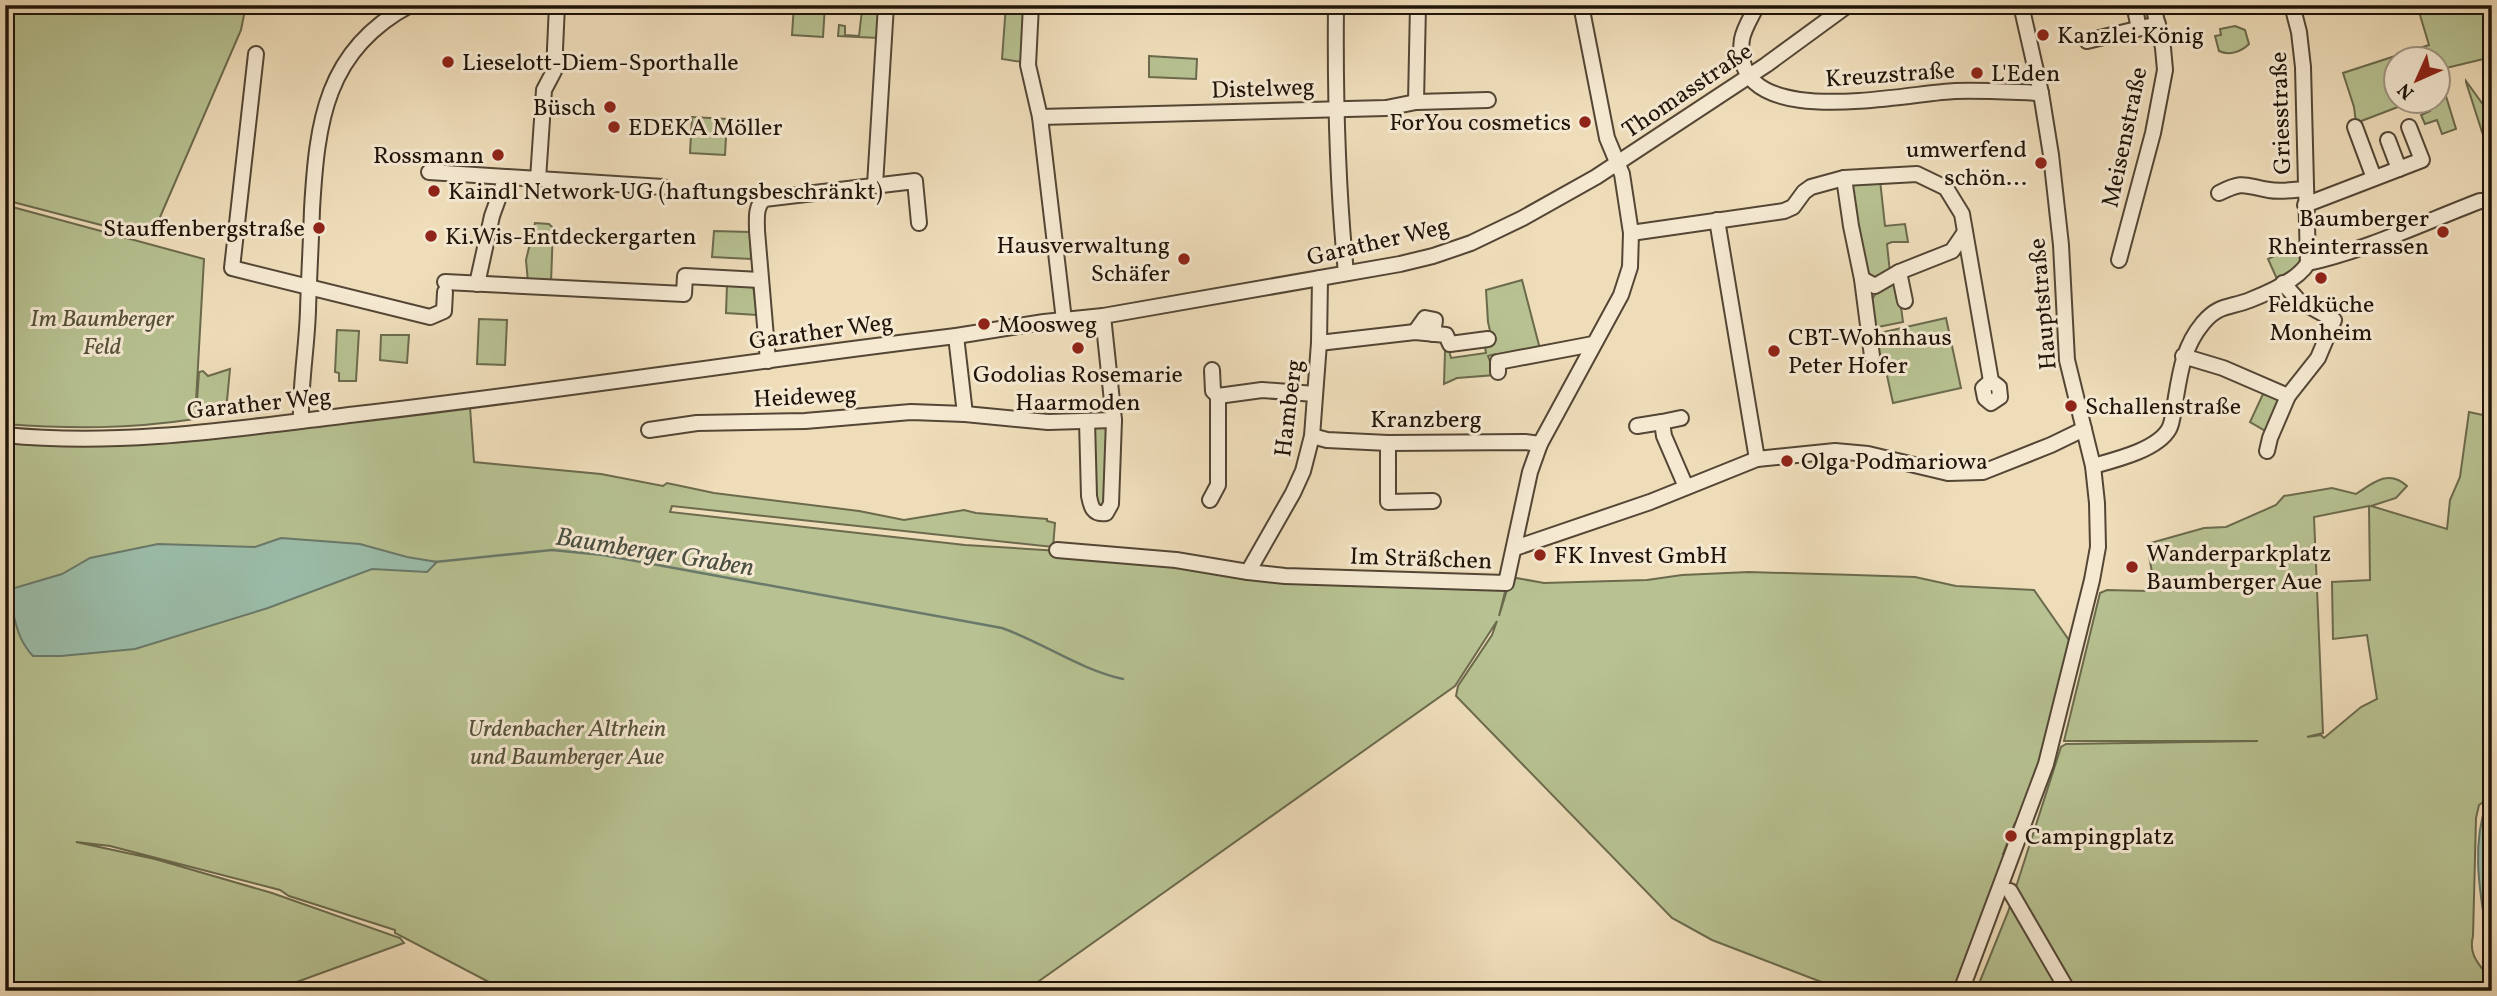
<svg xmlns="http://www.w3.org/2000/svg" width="2497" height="996" font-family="Vollkorn,serif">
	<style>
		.green { fill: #b7c191; stroke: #6b6a4d; stroke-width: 2; fill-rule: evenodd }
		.water { fill: #9bbdaa; stroke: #69796a; stroke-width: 2 }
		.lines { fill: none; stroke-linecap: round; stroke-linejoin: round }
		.stream { stroke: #69796a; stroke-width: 2.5 }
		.minor-casing { stroke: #534635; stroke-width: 18 }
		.minor { stroke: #f5e9d2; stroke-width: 14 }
		.poi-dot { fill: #8f2418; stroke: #f5e9d2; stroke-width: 2.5 }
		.labels { text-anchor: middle; stroke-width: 6; stroke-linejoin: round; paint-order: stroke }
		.poi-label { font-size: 24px; fill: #1f1409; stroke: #f5e9d2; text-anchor: start }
		.street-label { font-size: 24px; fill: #1f1409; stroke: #f5e9d2 }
		.park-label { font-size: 24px; font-style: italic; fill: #545139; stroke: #f5e9d2 }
		.water-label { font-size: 26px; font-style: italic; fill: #4a4f41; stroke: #f5e9d2 }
	</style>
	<rect width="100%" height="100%" fill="#efddba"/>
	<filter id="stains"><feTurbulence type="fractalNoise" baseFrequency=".00286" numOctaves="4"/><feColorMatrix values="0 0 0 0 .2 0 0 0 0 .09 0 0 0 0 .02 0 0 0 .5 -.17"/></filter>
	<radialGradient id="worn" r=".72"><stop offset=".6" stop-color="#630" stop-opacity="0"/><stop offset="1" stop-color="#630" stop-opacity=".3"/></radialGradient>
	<g class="green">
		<polygon points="5,5 246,5 241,30 151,238 5,200"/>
		<polygon points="794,5 825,5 823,37 792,35"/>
		<polygon points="860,5 881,5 879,38 838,36 839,25 845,26 845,35 859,36 862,10"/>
		<polygon points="1006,5 1025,5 1022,62 1002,59"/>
		<polygon points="2417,5 2492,5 2492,57 2438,70 2438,60 2396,60 2396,102 2411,102 2356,123 2354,107 2343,73 2429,45"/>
		<path d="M2235,26L2245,30L2249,44C2241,52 2229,56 2219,51L2215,36L2221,35L2220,29Z"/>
		<polygon points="1149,56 1197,59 1196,79 1149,77"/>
		<polygon points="2438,70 2456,129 2442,134 2437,120 2425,124 2421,115 2430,111 2426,102 2438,102"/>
		<polygon points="2466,81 2492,117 2492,163 2466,82"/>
		<polygon points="692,117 727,119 725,155 690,153"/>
		<polygon points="1880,180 1885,226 1905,224 1908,242 1892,242 1887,244 1890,273 1877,280 1868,280 1850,187 1852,184"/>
		<path d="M5,205L204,259L195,419C129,429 71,429 5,424Z"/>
		<polygon points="535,223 549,224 553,228 551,283 528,282 526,260"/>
		<polygon points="714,231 750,232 751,259 712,257"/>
		<polygon points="2299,244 2300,265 2277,279 2268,259"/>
		<polygon points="1522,280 1540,349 1498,357 1495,354 1488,356 1495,375 1457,378 1444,384 1445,351 1449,350 1451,358 1486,353 1485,347 1493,344 1488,322 1486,290"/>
		<path d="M1892,282L1898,285L1903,322L1873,328C1868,301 1868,296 1892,282Z"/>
		<polygon points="727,284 753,285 757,315 726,313"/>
		<polygon points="1946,318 1961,388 1893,403 1883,357 1878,353 1875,334"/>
		<polygon points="479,319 507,320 505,365 477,364"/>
		<polygon points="337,330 359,331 356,381 339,381 339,373 335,372"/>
		<polygon points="381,335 409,335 407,363 380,360"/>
		<polygon points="230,369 226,411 196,416 199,372 203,371 208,376"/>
		<polygon points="2263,394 2283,400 2269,433 2250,422"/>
		<path d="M470,407L474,462L601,474L663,486L667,483L714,493L859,511L904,520L964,510L976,513L1047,519V521L1055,523L1053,547L672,506L670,512L965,545L1108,554L1506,588L1499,616L1511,577L1544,583L1647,580L1682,575L1749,572L1855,575L1915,577L1956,586L2034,590L2071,643L2046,746L2019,824L2015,823L2003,854L2007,856L1953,991H1845L1712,940L1672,918L1456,696L1458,686L1492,635L1497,621L1455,686L1025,991H506L395,933V930L289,896L280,890L110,846L76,842L155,859L272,893L400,938L404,943L272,991H5V441C71,450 136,445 201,439C291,431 380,419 470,407Z"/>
		<path d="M2469,412L2492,417V796L2479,805L2476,818L2473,936C2466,963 2492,970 2492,990L1976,991L2008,912L2061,747L2066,744L2258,741H2064L2100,593L2107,590L2148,591L2154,584L2147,544L2204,528L2226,527L2276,505L2284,496L2332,488L2356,494C2374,482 2389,469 2407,486L2396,498L2371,506L2447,529L2450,500L2460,477ZM2369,506L2370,580L2332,582L2333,639L2367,635L2377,699L2361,707L2324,738L2321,735L2307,737L2323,733L2314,517Z"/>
		<polygon points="1097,426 1105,426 1109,429 1108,503 1100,508 1096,500 1093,433"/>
	</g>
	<g class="water">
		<path d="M281,538L360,544L407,557L437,562L427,572L372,569L268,608L135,649L61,656H33C14,635 17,619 7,595L11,589L62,574L90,558L158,544L255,547Z"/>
		<path d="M2492,801V953L2488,944C2481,897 2470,848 2487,802Z"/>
	</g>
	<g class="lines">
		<g class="stream">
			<path d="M435,562L552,550L603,555L1002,628C1044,643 1079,669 1123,679"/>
			<polyline points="5,614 10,604"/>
		</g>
		<defs>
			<g id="minor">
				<polyline points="1031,5 1028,65 1040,117 1064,320"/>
				<path d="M1336,5C1335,97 1337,182 1346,273"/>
				<path d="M1757,5C1752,16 1744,28 1742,39C1728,135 1904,93 1955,91C1983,90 2012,92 2041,93"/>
				<polyline points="2134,5 2139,28"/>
				<polyline points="2292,5 2299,32 2303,67 2308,263"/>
				<polyline points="2087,41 2158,24"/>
				<polyline points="256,54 232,268 430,317 444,311 445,292"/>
				<polyline points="1416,102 1418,5"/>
				<polyline points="1040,117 1386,108 1416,102 1488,100"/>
				<polyline points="2355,127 2374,178"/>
				<polyline points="2388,140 2399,169"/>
				<polyline points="429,172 663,187"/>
				<polyline points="1844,178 1851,226 1862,279 1872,356"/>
				<polyline points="538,179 544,90 554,71 557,5"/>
				<polyline points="875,185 886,5"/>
				<path d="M2219,193C2245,180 2244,186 2269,190C2280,192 2294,190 2305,189"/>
				<polyline points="2305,205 2422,160 2409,127"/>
				<polyline points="1717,220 1757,459"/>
				<polyline points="1631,233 1784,211 1793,207 1804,192 1811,187 1844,178 1917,174 1946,188 1962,214 1991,381 1999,387 2000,397 1991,403 1985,398 1983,388 1991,381"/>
				<polyline points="2119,260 2153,133 2165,70 2163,48 2153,5"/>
				<polyline points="1899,272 1905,301"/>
				<polyline points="1862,279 1875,286 1899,272 1952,251 1965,232"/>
				<polyline points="445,282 684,294 685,276 760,280"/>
				<polyline points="477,284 492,216 506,177"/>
				<polyline points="1415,332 1425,318 1435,320 1433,334"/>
				<polyline points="956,336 965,414"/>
				<polyline points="1319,343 1415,332 1446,335 1450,344 1488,339"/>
				<polyline points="2183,356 2223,368 2288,396 2318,358 2334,320 2298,300 2283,283"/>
				<path d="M768,361L757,231C757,219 755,207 764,199L915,181L919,223"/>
				<polyline points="1212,370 1213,391 1218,396"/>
				<polyline points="1498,372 1498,362 1593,344"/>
				<polyline points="1681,418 1662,422 1664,436 1686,487"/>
				<path d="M301,421C300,384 307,347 308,310C309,276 311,243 312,209C317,123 325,50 410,5"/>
				<path d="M1087,421L1089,496C1091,507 1093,515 1106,513L1111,504L1114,420L1103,316"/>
				<polyline points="1637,426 1662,422"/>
				<polyline points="649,430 697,423 805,421 911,412 965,414 1048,422 1114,420"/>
				<path d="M5,435C123,447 241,428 358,414C558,391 756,360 956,336L1044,322L1103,316L1400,264L1433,256L1471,243L1523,218L1596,177L1766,65L1848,5"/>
				<polyline points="1312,436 1327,440 1388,443 1525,442 1540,444"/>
				<polyline points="1388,443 1388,502 1433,501"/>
				<polyline points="2267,451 2270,438 2288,396"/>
				<path d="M2093,466C2115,460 2157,450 2169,429C2173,422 2173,411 2175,403C2180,373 2183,347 2203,323C2219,304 2230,308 2250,300C2268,293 2298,280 2308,263C2364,251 2425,222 2480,201H2487"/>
				<polyline points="1210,500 1218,485 1218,396 1262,390 1315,394"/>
				<polyline points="1515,548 1650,502 1757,459 1835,451 1868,454 1948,473 1983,472 2051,445 2084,429"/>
				<polyline points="1057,550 1176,560 1248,572 1285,576 1506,583 1530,472 1540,444 1621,295 1630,267 1631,233 1622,174 1607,138 1581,5"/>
				<polyline points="1248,572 1293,493 1303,471 1312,436 1319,343 1320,278"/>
				<polyline points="2010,891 2068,991"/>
				<polyline points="1961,991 2046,764 2092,580 2098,547 2097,503 2093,466 2067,360 2061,245 2051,155 2041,93 2021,5"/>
			</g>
		</defs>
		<use href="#minor" class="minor-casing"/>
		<use href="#minor" class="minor"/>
	</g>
	<g class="poi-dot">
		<circle cx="2043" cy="35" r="7"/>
		<circle cx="448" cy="62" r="7"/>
		<circle cx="1977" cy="73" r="7"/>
		<circle cx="610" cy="107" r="7"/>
		<circle cx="1585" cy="122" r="7"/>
		<circle cx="614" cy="127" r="7"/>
		<circle cx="498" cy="155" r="7"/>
		<circle cx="2041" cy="163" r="7"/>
		<circle cx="434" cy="191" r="7"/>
		<circle cx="319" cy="228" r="7"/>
		<circle cx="2443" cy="232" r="7"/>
		<circle cx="431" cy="236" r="7"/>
		<circle cx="1184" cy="259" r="7"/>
		<circle cx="2321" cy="278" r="7"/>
		<circle cx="984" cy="324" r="7"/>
		<circle cx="1078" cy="348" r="7"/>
		<circle cx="1774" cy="351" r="7"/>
		<circle cx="2071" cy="406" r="7"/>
		<circle cx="1787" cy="461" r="7"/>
		<circle cx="1540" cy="555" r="7"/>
		<circle cx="2132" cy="567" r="7"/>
		<circle cx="2011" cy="836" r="7"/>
	</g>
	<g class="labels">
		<g class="poi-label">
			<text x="2057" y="43">Kanzlei König</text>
			<text x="462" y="70">Lieselott-Diem-Sporthalle</text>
			<text x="1991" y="81">L'Eden</text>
			<text x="596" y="115" text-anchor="end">Büsch</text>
			<text x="1571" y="130" text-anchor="end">ForYou cosmetics</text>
			<text x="628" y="135">EDEKA Möller</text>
			<text x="2027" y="157" text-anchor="end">umwerfend<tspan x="2027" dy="28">schön...</tspan></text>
			<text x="484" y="163" text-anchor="end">Rossmann</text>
			<text x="448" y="199">Kaindl Network UG (haftungsbeschränkt)</text>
			<text x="2429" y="226" text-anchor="end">Baumberger<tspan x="2429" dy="28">Rheinterrassen</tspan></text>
			<text x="305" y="236" text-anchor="end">Stauffenbergstraße</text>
			<text x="445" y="244">Ki.Wis-Entdeckergarten</text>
			<text x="1170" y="253" text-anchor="end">Hausverwaltung<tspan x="1170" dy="28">Schäfer</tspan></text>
			<text x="2321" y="312" text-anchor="middle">Feldküche<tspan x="2321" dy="28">Monheim</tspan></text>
			<text x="998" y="332">Moosweg</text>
			<text x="1788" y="345">CBT-Wohnhaus<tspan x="1788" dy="28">Peter Hofer</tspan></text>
			<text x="1078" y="382" text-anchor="middle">Godolias Rosemarie<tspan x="1078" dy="28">Haarmoden</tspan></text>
			<text x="2085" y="414">Schallenstraße</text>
			<text x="1801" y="469">Olga Podmariowa</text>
			<text x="2146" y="561">Wanderparkplatz<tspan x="2146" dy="28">Baumberger Aue</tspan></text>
			<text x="1554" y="563">FK Invest GmbH</text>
			<text x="2025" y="844">Campingplatz</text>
		</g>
		<g class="street-label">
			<text transform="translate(1890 74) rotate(-4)" y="8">Kreuzstraße</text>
			<text transform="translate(1263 88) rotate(-2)" y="8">Distelweg</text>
			<text transform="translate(1687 90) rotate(-34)" y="8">Thomasstraße</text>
			<text transform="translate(2280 113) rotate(-92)" y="8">Griesstraße</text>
			<text transform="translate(2124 137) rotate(-78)" y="8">Meisenstraße</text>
			<text transform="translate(1378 241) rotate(-13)" y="8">Garather Weg</text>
			<text transform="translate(2042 304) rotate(-95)" y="8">Hauptstraße</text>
			<text transform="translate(821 331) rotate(-8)" y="8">Garather Weg</text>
			<text transform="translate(805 396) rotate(-3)" y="8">Heideweg</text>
			<text transform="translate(259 403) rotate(-6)" y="8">Garather Weg</text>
			<text transform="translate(1288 408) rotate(-83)" y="8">Hamberg</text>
			<text x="1426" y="427">Kranzberg</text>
			<text transform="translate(1421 558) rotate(2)" y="8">Im Sträßchen</text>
		</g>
		<g class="park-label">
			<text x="102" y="326">Im Baumberger<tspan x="102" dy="28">Feld</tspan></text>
			<text x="567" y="736">Urdenbacher Altrhein<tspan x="567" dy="28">und Baumberger Aue</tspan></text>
		</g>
		<g class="water-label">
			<text transform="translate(655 551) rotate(9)" y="9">Baumberger Graben</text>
		</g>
	</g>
	<rect width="2497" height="996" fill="none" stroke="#efddba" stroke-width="28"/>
	<rect x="7" y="7" width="2483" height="982" fill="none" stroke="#1f1409" stroke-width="3.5"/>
	<rect x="14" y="14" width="2469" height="968" fill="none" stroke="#1f1409" stroke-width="2"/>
	<g transform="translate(2417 80) rotate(225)"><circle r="33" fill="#f5e9d2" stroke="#9f9482" stroke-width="2"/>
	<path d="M0-5L12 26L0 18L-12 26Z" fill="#8f2418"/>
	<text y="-10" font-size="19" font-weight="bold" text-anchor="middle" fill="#1f1409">N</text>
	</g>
	<rect width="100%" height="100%" filter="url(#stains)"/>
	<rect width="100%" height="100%" fill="url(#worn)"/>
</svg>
